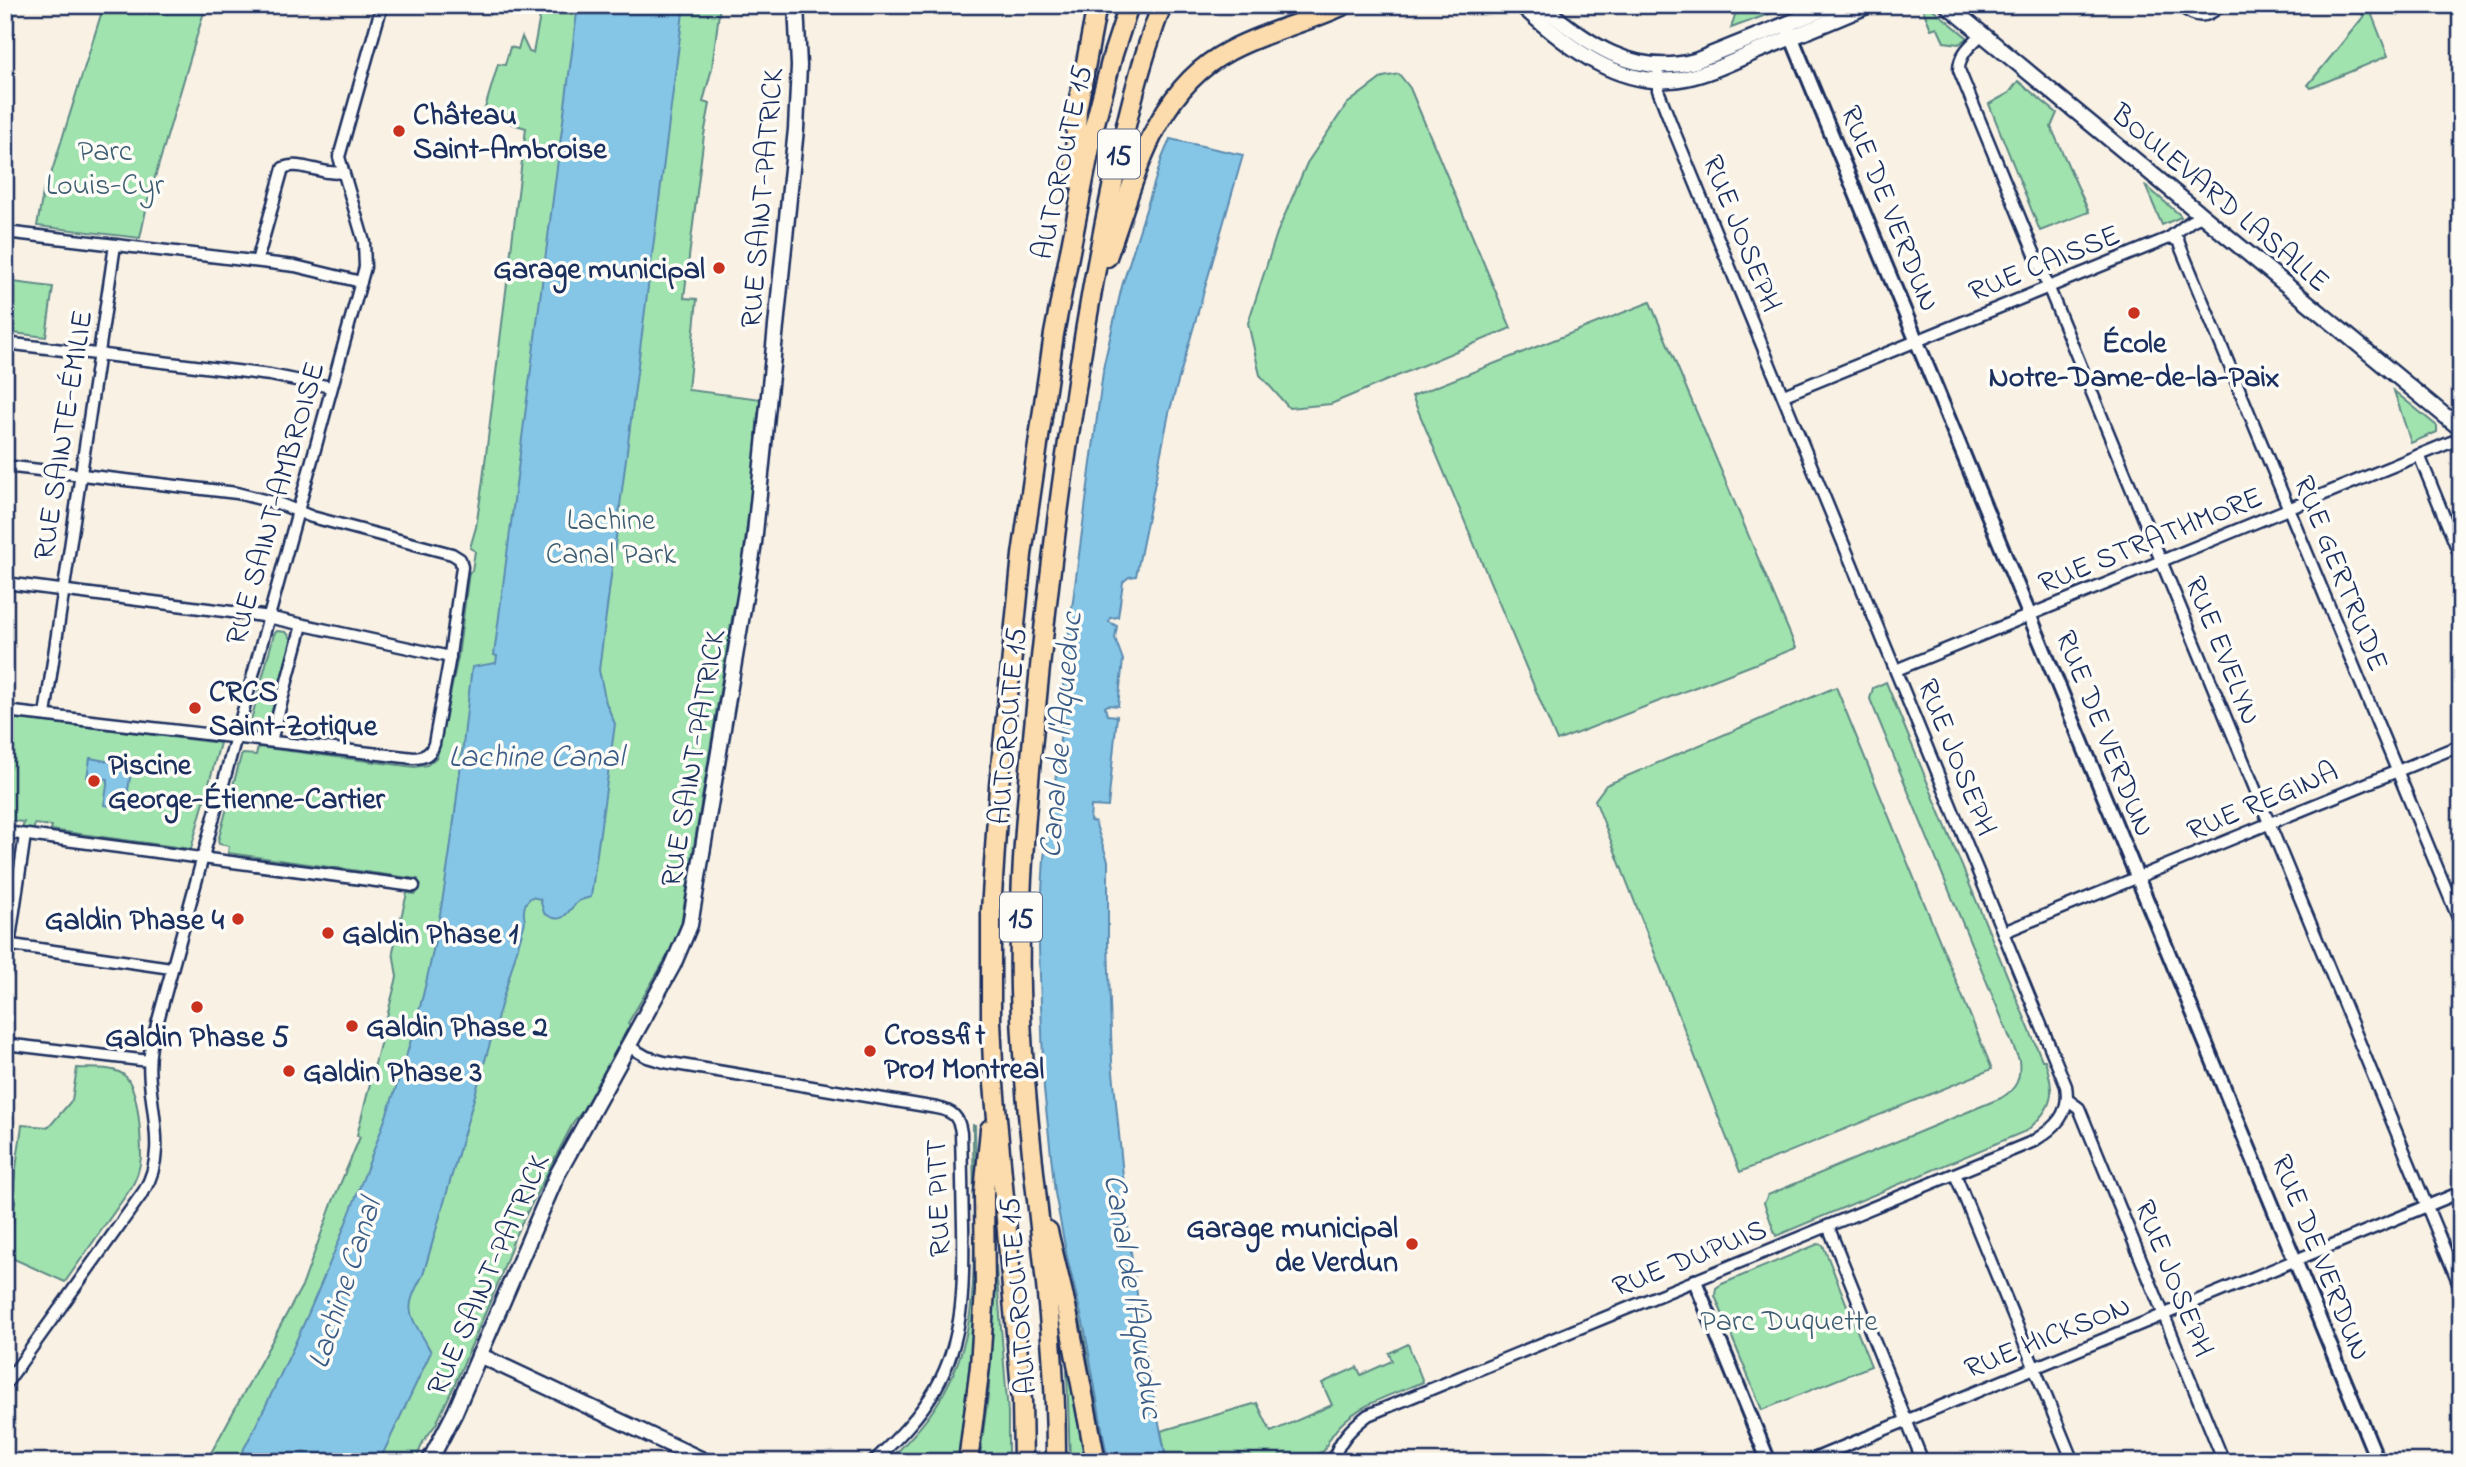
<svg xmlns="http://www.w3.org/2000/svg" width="2466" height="1467" font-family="'Indie Flower',sans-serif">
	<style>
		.green { fill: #a0e3ae; stroke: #5e8986; stroke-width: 2 }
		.water { fill: #85c6e6; stroke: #5b8ab0; stroke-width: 2 }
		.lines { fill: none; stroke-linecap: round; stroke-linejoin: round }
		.minor-casing { stroke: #1b2f5e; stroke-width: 15 }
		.tertiary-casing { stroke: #1b2f5e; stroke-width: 18 }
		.secondary-casing { stroke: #1b2f5e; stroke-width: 19 }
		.motorway-casing { stroke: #1b2f5e; stroke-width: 23 }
		.minor { stroke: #fdfcf7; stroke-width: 10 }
		.tertiary { stroke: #fdfcf7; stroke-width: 12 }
		.secondary { stroke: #fdfcf7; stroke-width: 14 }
		.motorway { stroke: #fcdcac; stroke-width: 18 }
		.poi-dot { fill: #c8321e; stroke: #fdfcf7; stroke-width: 2.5 }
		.labels { text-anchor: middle; stroke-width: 7; stroke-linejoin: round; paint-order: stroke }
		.shield { fill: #fdfcf7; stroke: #5f6c8c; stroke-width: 2 }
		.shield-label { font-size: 28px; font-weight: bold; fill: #1b2f5e }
		.poi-label { font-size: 30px; font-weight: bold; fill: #1b2f5e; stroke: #fdfcf7; text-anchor: start }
		.park-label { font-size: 30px; fill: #3c5c72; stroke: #fdfcf7 }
		.street-label { font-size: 30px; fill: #1b2f5e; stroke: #fdfcf7 }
		.water-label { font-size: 32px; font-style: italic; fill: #3b5c87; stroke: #fdfcf7 }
	</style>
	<rect width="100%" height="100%" fill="#f9f2e4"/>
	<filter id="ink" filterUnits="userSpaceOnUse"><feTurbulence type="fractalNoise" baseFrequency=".0143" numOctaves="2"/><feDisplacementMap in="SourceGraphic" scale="14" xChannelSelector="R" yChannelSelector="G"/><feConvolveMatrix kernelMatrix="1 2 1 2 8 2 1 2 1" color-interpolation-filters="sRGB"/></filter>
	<g filter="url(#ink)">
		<g class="green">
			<polygon points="104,5 206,5 148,201 140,238 37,226 44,187 47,187"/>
			<polygon points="542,5 720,5 712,68 703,102 710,104 704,135 684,298 697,299 688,390 762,399 760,412 758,413 756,437 758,438 738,598 734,606 681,924 672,948 628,1023 630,1025 581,1113 574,1121 515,1236 499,1281 454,1386 436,1424 423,1442 415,1462 206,1462 303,1284 333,1201 360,1137 357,1135 397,977 393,951 407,893 416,894 418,879 228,853 229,846 219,844 218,841 241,756 243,754 256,755 258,747 415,767 427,765 437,757 458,657 469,572 472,571 475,551 470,548 476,527 482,487 526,128 483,115 498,64 505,65 510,47 518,49 522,37 529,52 533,53"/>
			<polygon points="1738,5 1793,5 1731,28"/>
			<polygon points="1921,5 1928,5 1968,38 1959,44 1944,42 1937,27 1931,29"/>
			<polygon points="2352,5 2368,5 2388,56 2311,88 2308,85 2364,16"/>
			<polygon points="1399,74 1410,88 1511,328 1331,404 1289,408 1260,375 1248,323 1277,233 1307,163 1347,104 1383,77"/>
			<polygon points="2018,81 2057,113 2051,127 2089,212 2040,231 1989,104 2009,93"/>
			<polygon points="2145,185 2180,215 2181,217 2162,225"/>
			<polygon points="5,281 53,287 46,337 5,332"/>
			<polygon points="1650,302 1796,648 1557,741 1412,396"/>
			<polygon points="2394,391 2437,426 2437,432 2411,443"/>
			<polygon points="277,631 286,632 292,639 268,725 264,731 255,732 250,724 274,634"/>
			<path d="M1886,682L2042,1060H2045C2055,1094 2055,1107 2026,1131L1776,1236L1764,1203L1768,1195L2001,1098C2017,1089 2021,1078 2019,1060L1870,699L1873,688Z"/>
			<polygon points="1836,687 1992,1069 1740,1172 1595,800 1606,785"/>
			<polygon points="5,717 220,743 191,849 51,830 52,826 35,824 33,831 21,830 24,822 5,820"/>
			<path d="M77,1068C91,1069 115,1066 125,1076C139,1089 141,1138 141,1157C140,1168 137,1178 131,1188L65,1282L12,1258L5,1267V1211H10L22,1125L49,1127L72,1100Z"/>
			<path d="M973,1125H975L978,1297L958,1462H888C906,1443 925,1424 939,1401C974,1344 974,1290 974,1226C974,1192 973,1158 973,1125Z"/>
			<polygon points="1818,1244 1823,1245 1871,1366 1762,1410 1715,1296 1716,1288 1722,1284"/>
			<polygon points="1063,1248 1083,1332 1107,1462 1102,1462"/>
			<polygon points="991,1266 996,1266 1008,1413 1008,1462 979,1462 989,1389"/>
			<path d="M1408,1344L1423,1382C1386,1397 1339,1409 1324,1451L1298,1462H1167L1161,1431L1257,1403L1271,1432L1332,1405L1322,1383L1357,1367L1361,1375L1392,1361L1389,1353Z"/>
			<polygon points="1072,1370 1089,1462 1070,1462 1067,1371"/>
		</g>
		<g class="water">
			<path d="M578,5H684L599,670L606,703L615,724L591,897C588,898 582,899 579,901C567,909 565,928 544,913L540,899L532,897C523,902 523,913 525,922L423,1275C400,1314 412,1315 431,1352L379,1462H237C282,1377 320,1291 354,1202C381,1132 407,1063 424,991C450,884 459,775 472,667L496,663L497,656L494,655Z"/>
			<polygon points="1170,139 1243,155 1169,413 1136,576 1129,577 1123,582 1118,617 1110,618 1109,622 1117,626 1115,638 1123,660 1118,706 1108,705 1105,707 1107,715 1117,716 1108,807 1091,806 1090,821 1095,822 1108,861 1108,943 1112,1061 1129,1238 1147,1365 1167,1462 1108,1462 1085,1331 1067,1257 1055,1193 1044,1089 1039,947 1041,908 1044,858 1059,754 1064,669 1104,364 1122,286 1162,158"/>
			<polygon points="90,758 132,766 125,808 104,805 108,779 87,778"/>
		</g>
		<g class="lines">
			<defs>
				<g id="minor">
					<path d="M2179,5C2195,18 2206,20 2221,5"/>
					<path d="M1982,34C1971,45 1959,54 1959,70L2461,1289"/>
					<polyline points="5,232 295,266 361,282"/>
					<polyline points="2169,238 2178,240 2180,246 2461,925"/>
					<path d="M257,261L283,168C300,160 323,176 342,172"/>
					<polyline points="5,343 270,375 331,387"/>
					<polyline points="1784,395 2169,238 2191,221 2202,216"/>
					<polyline points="2419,455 2461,558"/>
					<path d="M5,466L237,493L280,504L312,517L452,554L460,559L462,567L449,662L434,744C431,754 424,758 414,758L5,711"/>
					<polyline points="5,583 263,616 450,657"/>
					<polyline points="1896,670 2461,438"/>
					<polyline points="45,715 115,245"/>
					<polyline points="271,741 302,625"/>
					<polyline points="5,832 414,886"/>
					<polyline points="2004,932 2461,745"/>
					<polyline points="5,944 171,968"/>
					<polyline points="5,973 25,835"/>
					<polyline points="5,1044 149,1061"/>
					<path d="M628,1046L647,1057L664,1062L937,1108C953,1111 959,1117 961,1133C962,1164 962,1194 963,1225C964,1281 965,1337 936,1388C920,1416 897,1439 873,1462"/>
					<polyline points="2068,1100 2079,1108 2224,1462"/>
					<polyline points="1955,1174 2073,1462"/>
					<polyline points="5,1201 8,1201 5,1230"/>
					<polyline points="1828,1226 1923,1462"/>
					<path d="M5,1385L144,1191C172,1144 142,1096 151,1046L365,267L364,242L339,157L382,5"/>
					<path d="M1333,1462C1338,1441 1351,1428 1368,1415L2032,1142C2055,1128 2071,1114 2066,1086L1672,126L1658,90V74"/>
					<polyline points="1806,1462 2461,1192"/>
				</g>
				<g id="tertiary">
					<polyline points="1789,31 2378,1462"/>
					<polyline points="1695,1281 1769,1462"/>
				</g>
				<g id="secondary">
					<path d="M1521,5C1565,45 1621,92 1686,78C1711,73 1736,60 1760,50C1797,35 1833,21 1869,5"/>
					<path d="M1541,5C1586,43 1634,78 1695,61L1834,5"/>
					<polyline points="1947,5 2461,429"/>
					<polyline points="479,1355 707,1462"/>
					<polyline points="429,1462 455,1412 557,1175 673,965 690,925 754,543 796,129 799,66 796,5"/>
				</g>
				<g id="motorway">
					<polyline points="1074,179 1077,110 1097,5"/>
					<path d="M1107,257C1135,182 1152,91 1229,51C1265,31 1307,23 1344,5"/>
					<polyline points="1048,1231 1066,1306 1096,1462"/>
					<polyline points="968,1462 980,1366 985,1290 984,1193 990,1129"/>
					<polyline points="1023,1462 1022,1401 994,1084 991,1021 991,911 999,786 1022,555 1054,334 1094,127 1113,54 1129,5"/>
					<path d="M1056,1462C1057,1304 1024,1148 1020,990C1018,899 1026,808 1035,717C1045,614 1057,511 1073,409C1084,333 1097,258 1113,183C1126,122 1140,63 1162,5"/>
				</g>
			</defs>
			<use href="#minor" class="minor-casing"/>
			<use href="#tertiary" class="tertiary-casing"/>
			<use href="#secondary" class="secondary-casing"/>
			<use href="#motorway" class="motorway-casing"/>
			<use href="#minor" class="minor"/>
			<use href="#tertiary" class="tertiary"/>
			<use href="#secondary" class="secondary"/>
			<use href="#motorway" class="motorway"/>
		</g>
	</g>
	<g class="poi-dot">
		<circle cx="399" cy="131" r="7"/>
		<circle cx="719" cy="268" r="7"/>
		<circle cx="2134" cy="313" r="7"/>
		<circle cx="195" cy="708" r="7"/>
		<circle cx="94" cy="781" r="7"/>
		<circle cx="238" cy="919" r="7"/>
		<circle cx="328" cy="933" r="7"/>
		<circle cx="197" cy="1007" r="7"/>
		<circle cx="352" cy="1026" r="7"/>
		<circle cx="870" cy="1051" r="7"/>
		<circle cx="289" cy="1071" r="7"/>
		<circle cx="1412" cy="1244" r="7"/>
	</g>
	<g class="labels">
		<g class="shield">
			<rect x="1098" y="129.5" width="42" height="49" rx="5"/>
			<rect x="1000" y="892.5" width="42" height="49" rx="5"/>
		</g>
		<g class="shield-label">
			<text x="1119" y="164">15</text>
			<text x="1021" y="927">15</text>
		</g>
		<g class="poi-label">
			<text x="413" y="124">Château<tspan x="413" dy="34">Saint-Ambroise</tspan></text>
			<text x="705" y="278" text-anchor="end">Garage municipal</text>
			<text x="2134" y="352" text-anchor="middle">École<tspan x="2134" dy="34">Notre-Dame-de-la-Paix</tspan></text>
			<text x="209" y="701">CRCS<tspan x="209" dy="34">Saint-Zotique</tspan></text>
			<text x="108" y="774">Piscine<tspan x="108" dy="34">George-Étienne-Cartier</tspan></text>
			<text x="224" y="929" text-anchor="end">Galdin Phase 4</text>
			<text x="342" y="943">Galdin Phase 1</text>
			<text x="366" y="1036">Galdin Phase 2</text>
			<text x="884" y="1044">Crossfit<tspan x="884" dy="34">Pro1 Montreal</tspan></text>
			<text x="197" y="1046" text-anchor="middle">Galdin Phase 5</text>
			<text x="303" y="1081">Galdin Phase 3</text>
			<text x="1398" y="1237" text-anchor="end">Garage municipal<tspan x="1398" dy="34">de Verdun</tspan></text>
		</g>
		<g class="park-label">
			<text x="105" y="160">Parc<tspan x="105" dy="34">Louis-Cyr</tspan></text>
			<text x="611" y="529">Lachine<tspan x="611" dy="34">Canal Park</tspan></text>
			<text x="1789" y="1330">Parc Duquette</text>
		</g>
		<g class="street-label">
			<text transform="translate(1061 162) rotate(-78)" y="10">AUTOROUTE 15</text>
			<text transform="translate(2221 197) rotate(40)" y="10">BOULEVARD LASALLE</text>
			<text transform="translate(761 198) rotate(-85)" y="10">RUE SAINT-PATRICK</text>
			<text transform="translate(1891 208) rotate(68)" y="10">RUE DE VERDUN</text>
			<text transform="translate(1743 233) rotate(68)" y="10">RUE JOSEPH</text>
			<text transform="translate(2044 262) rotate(-22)" y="10">RUE CAISSE</text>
			<text transform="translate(62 435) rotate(-81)" y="10">RUE SAINTE-ÉMILIE</text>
			<text transform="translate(274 503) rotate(-74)" y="10">RUE SAINT-AMBROISE</text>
			<text transform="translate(2150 539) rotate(-22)" y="10">RUE STRATHMORE</text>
			<text transform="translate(2342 573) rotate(68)" y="10">RUE GERTRUDE</text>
			<text transform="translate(2224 650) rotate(68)" y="10">RUE EVELYN</text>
			<text transform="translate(1007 726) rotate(-85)" y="10">AUTOROUTE 15</text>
			<text transform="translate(2106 733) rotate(68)" y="10">RUE DE VERDUN</text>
			<text transform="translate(1958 757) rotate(68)" y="10">RUE JOSEPH</text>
			<text transform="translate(692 758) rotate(-80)" y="10">RUE SAINT-PATRICK</text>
			<text transform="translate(2262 800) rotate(-23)" y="10">RUE REGINA</text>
			<text transform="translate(937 1198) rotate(-92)" y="10">RUE PITT</text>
			<text transform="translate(1689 1257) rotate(-22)" y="10">RUE DUPUIS</text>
			<text transform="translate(2322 1257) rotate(68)" y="10">RUE DE VERDUN</text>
			<text transform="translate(487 1274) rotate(-66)" y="10">RUE SAINT-PATRICK</text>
			<text transform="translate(2175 1278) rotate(68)" y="10">RUE JOSEPH</text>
			<text transform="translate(1017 1296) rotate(-95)" y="10">AUTOROUTE 15</text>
			<text transform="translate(2047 1336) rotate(-22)" y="10">RUE HICKSON</text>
		</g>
		<g class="water-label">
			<text transform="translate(1059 735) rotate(-85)" y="11">Canal de l'Aqueduc</text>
			<text x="536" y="766">Lachine Canal</text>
			<text transform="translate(343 1283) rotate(-72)" y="11">Lachine Canal</text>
			<text transform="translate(1135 1296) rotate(81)" y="11">Canal de l'Aqueduc</text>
		</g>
	</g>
	<rect width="2466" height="1467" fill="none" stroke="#fdfcf7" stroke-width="28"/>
	<rect x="14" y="14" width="2438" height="1439" fill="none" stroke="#1b2f5e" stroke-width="2.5" filter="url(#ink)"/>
</svg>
